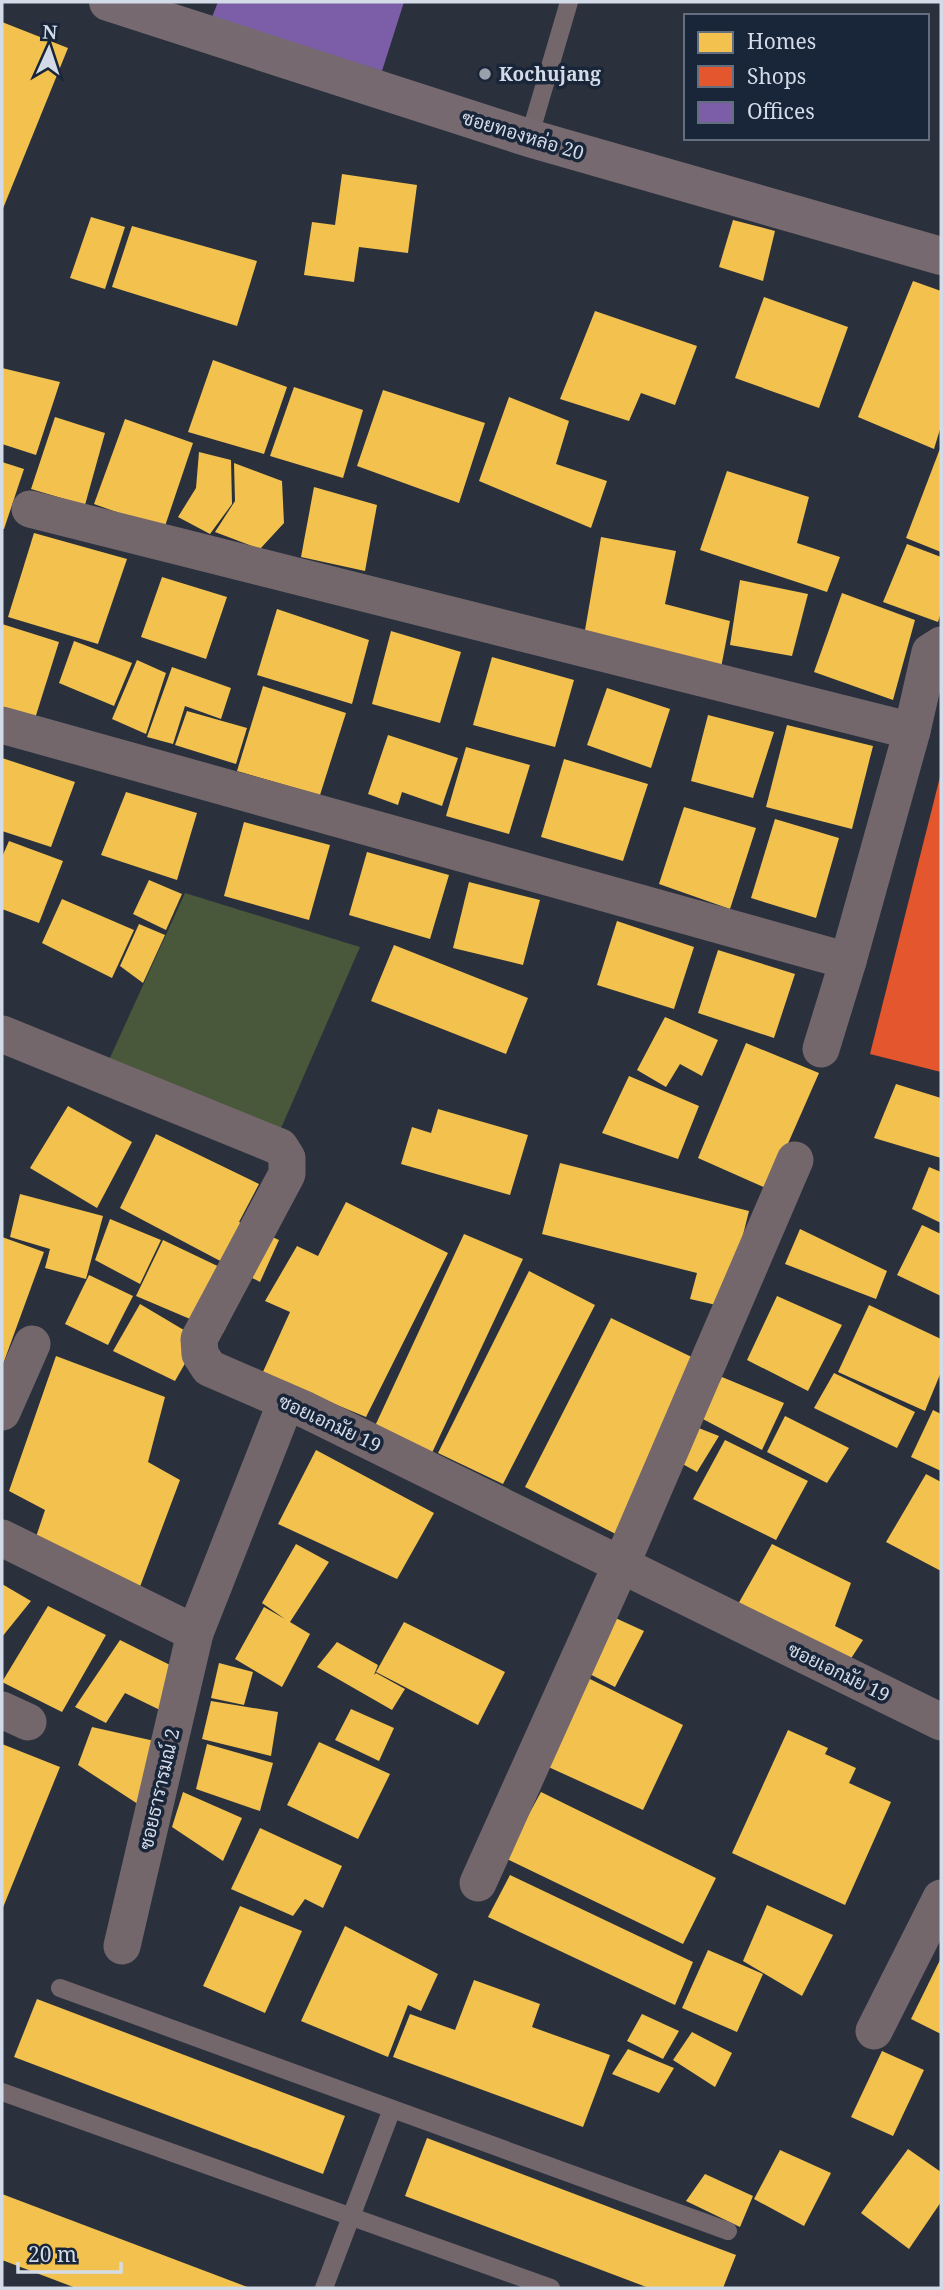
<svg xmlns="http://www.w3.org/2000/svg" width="943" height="2290" font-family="'Noto Serif',Sarabun,serif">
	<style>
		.green { fill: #49573a }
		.homes { fill: #f2c14e }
		.shops { fill: #e4572e }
		.offices { fill: #7b5ea7 }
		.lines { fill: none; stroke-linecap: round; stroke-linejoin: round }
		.lane { stroke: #74676c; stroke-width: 18 }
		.street { stroke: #74676c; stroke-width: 37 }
		.secondary { stroke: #766a70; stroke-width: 38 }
		.poi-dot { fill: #98a0ac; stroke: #192538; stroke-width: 2.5 }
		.labels { text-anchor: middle; stroke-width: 7; stroke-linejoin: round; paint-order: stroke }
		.poi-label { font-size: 19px; font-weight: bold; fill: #d3dbe8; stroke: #192538; text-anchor: start }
		.street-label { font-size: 19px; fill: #d3dbe8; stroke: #192538 }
	</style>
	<rect width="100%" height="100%" fill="#2a313c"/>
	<polygon class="green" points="185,893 360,947 275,1142 104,1071"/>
	<g class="homes">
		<polygon points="2,22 68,48 2,211"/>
		<polygon points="342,174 417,185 408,253 359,247 354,282 304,275 312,222 335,225"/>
		<polygon points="91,217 125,227 105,289 70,278"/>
		<polygon points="733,220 775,231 763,281 719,267"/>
		<polygon points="132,226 257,261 237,326 112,287"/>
		<polygon points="913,281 941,291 941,426 934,449 858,417"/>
		<polygon points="764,297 848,327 819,408 735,378"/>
		<polygon points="595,311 697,346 675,405 641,393 629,421 560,399"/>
		<polygon points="213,360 287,387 264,454 188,432"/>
		<polygon points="2,368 60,382 36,455 2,444"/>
		<polygon points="294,387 363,410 343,478 270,456"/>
		<polygon points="383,390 485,423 459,503 357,466"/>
		<polygon points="509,397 569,421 556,464 607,481 591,528 479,481"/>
		<polygon points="55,417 105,433 85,505 31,489"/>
		<polygon points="125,419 193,443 164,529 94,504"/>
		<polygon points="941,446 941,552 906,538"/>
		<polygon points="199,452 231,460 232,504 210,534 178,517 196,488"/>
		<polygon points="2,462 24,469 4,529 2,529"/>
		<polygon points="234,463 282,481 284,523 260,549 215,532 235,501"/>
		<polygon points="727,471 809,497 797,543 840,557 827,592 700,550"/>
		<polygon points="314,487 377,505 365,571 301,557"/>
		<polygon points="34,533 127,559 98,644 8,617"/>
		<polygon points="601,537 676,551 665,604 730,621 720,673 584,636"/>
		<polygon points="907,544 941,557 941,612 938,622 883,602"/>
		<polygon points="162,577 227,597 206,659 141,637"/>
		<polygon points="740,580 808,594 792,656 730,645"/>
		<polygon points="842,593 915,620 893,700 814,672"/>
		<polygon points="277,609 369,640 352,704 257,675"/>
		<polygon points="2,624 59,642 33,725 2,714"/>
		<polygon points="391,631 461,652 440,723 372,704"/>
		<polygon points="74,641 132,663 114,706 59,683"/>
		<polygon points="492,657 574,680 555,747 473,725"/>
		<polygon points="137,660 166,673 146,734 112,719"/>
		<polygon points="172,667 231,688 221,719 185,706 173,744 147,737"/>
		<polygon points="263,686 346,713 320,795 237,771"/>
		<polygon points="607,688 670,709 651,768 587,745"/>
		<polygon points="187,711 247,728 236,764 175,745"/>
		<polygon points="708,715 774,732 753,798 691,781"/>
		<polygon points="787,725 873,746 852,829 766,807"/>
		<polygon points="388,735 458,758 442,806 402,792 398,805 368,794"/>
		<polygon points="466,747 530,765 509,834 446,816"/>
		<polygon points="2,758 75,782 51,847 2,831"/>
		<polygon points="564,759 648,784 623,861 541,837"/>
		<polygon points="126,792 197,813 177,880 101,855"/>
		<polygon points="684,807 756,828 730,909 659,884"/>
		<polygon points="775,819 839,838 816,918 751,898"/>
		<polygon points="244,822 330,845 309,920 224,896"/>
		<polygon points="9,841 63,861 39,923 2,909 2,857"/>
		<polygon points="367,852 449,875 430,939 349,915"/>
		<polygon points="149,880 182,894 166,930 133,914"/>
		<polygon points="469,882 540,900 523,965 453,948"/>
		<polygon points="62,899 134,930 112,978 42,943"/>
		<polygon points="617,921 694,947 674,1009 597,985"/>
		<polygon points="139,924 165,935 143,983 120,966"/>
		<polygon points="394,945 528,998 506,1054 371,1001"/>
		<polygon points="718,950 795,974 774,1038 698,1013"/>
		<polygon points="665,1017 718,1040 702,1076 680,1064 666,1087 637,1070"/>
		<polygon points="746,1043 819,1073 768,1189 698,1158"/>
		<polygon points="629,1076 699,1106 678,1159 602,1133"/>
		<polygon points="896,1084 941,1098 941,1158 874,1138"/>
		<polygon points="68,1106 132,1142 97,1208 30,1168"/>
		<polygon points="438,1109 528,1135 510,1195 401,1164 412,1127 431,1133"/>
		<polygon points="156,1134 259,1184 239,1222 279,1240 260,1282 120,1208"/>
		<polygon points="560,1163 749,1211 725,1307 690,1299 697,1273 542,1234"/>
		<polygon points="929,1167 941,1172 941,1223 912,1209"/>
		<polygon points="20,1194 103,1216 86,1279 45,1268 50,1249 10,1237"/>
		<polygon points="346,1202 448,1253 366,1417 262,1374 290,1312 265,1301 297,1246 318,1256"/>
		<polygon points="110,1219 161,1240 140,1284 95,1260"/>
		<polygon points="922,1225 941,1234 941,1296 897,1275"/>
		<polygon points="800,1229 887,1271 876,1299 785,1264"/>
		<polygon points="464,1234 523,1259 430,1457 375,1426"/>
		<polygon points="2,1237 44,1252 2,1367"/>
		<polygon points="163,1240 249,1281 223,1333 136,1296"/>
		<polygon points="529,1271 595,1305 503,1484 438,1453"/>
		<polygon points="89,1275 133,1296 108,1345 65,1324"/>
		<polygon points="777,1296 842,1325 808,1391 747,1360"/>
		<polygon points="140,1304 199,1339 175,1381 113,1351"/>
		<polygon points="869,1305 941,1339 941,1372 925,1411 838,1372"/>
		<polygon points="611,1318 702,1362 631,1542 525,1487"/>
		<polygon points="56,1356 165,1397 148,1462 180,1480 138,1592 31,1552 45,1510 9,1491"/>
		<polygon points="834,1373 915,1412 897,1448 814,1408"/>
		<polygon points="722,1377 784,1403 762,1450 699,1417"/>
		<polygon points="933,1410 941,1414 941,1471 911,1457"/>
		<polygon points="785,1416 849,1448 827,1483 767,1452"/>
		<polygon points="691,1425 719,1436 697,1472 668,1456"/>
		<polygon points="725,1440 808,1481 776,1540 693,1499"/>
		<polygon points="316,1450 434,1513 397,1579 278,1524"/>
		<polygon points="926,1474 941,1482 941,1571 886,1542"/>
		<polygon points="296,1544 329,1562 290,1622 310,1634 282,1687 235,1659 264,1607 285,1619 262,1603"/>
		<polygon points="772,1544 851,1583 835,1626 863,1640 850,1660 737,1606"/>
		<polygon points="2,1584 31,1601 2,1637"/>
		<polygon points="48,1606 106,1635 62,1712 2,1682"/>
		<polygon points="611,1616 644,1631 615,1687 582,1670"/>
		<polygon points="404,1622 505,1672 478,1725 376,1672"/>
		<polygon points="120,1640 178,1669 160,1710 125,1693 106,1723 75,1707"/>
		<polygon points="337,1642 378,1665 374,1675 376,1673 405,1689 392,1710 317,1667"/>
		<polygon points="219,1663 253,1672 244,1705 211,1698"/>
		<polygon points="588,1678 683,1725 643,1810 544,1765"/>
		<polygon points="211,1701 278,1712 271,1756 202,1739"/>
		<polygon points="351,1709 394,1728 379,1761 335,1740"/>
		<polygon points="92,1727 159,1742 144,1808 78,1765"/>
		<polygon points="788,1730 828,1748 825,1754 856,1768 849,1783 891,1802 845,1905 732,1853"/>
		<polygon points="319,1742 390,1774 358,1839 287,1805"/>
		<polygon points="2,1744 60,1767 2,1910"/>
		<polygon points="207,1744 273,1763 260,1811 196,1789"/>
		<polygon points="183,1792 242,1818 223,1861 172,1827"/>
		<polygon points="541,1792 716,1878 683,1944 505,1858"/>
		<polygon points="260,1828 342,1866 323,1908 305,1899 293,1916 231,1889"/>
		<polygon points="510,1875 693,1962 675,2005 488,1917"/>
		<polygon points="767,1905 833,1935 802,1996 743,1961"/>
		<polygon points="240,1906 302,1931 265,2013 203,1986"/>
		<polygon points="345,1926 438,1974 421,2011 408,2005 388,2057 301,2021"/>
		<polygon points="708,1950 763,1974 737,2032 682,2008"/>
		<polygon points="941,1958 941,2034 911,2019"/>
		<polygon points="474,1980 540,2004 532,2027 610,2055 583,2127 393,2057 410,2014 455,2030"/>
		<polygon points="37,1999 345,2116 323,2174 14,2057"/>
		<polygon points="642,2014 679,2031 663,2059 627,2041"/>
		<polygon points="692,2032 732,2053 715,2087 673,2060"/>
		<polygon points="628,2049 674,2068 659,2093 612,2074"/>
		<polygon points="882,2051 924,2070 893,2136 851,2117"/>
		<polygon points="427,2138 736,2255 723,2288 649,2288 405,2196"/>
		<polygon points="908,2149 941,2172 941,2202 909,2249 861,2213"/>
		<polygon points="780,2150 831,2173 804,2226 754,2199"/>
		<polygon points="705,2174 753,2196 740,2227 686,2201"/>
		<polygon points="2,2194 250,2288 76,2288 2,2260"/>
	</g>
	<polygon class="shops" points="940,777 941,777 941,1072 870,1054"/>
	<polygon class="offices" points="218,2 404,2 382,71 212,17"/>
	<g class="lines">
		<g class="lane">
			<polyline points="529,138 569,2"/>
			<polyline points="60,1988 728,2231"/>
			<polyline points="2,2092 551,2288"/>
			<polyline points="324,2288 392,2109"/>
		</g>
		<g class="street">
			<polyline points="30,509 912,731"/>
			<polyline points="2,725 848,961 912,731 930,652 941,645"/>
			<polyline points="2,1034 280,1147 287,1158 287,1174 199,1339 200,1354 209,1368 306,1410 941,1722"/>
			<polyline points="821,1049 848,961"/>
			<polyline points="2,1412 32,1344"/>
			<polyline points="2,1538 195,1633"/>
			<polyline points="2,1710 28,1722"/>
			<polyline points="478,1883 621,1565 795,1160"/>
			<polyline points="122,1946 195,1633 286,1402"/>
			<polyline points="874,2031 941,1898"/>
		</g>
		<polyline class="secondary" points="108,2 529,138 941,256"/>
	</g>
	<circle class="poi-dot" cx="485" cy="74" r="7"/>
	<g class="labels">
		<g class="poi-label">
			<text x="499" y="81">Kochujang</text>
		</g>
		<g class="street-label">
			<text transform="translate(523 135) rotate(17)" y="7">ซอยทองหล่อ 20</text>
			<text transform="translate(330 1423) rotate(25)" y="7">ซอยเอกมัย 19</text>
			<text transform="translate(839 1672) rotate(26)" y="7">ซอยเอกมัย 19</text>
			<text transform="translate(159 1789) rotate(-77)" y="7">ซอยธารารมณ์ 2</text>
		</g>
	</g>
	<rect width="943" height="2290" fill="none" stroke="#d3dbe8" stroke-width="7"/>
	<rect x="684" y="14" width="245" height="126" fill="#192538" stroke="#636e7e" stroke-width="2"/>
	<rect x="698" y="32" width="35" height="21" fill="#f2c14e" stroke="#636e7e" stroke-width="2"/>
	<text x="747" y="49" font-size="21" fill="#d3dbe8">Homes</text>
	<rect x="698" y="66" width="35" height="21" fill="#e4572e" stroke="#636e7e" stroke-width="2"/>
	<text x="747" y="84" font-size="21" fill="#d3dbe8">Shops</text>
	<rect x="698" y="102" width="35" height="21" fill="#7b5ea7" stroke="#636e7e" stroke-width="2"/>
	<text x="747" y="119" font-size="21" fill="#d3dbe8">Offices</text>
	<g transform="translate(49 49) rotate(3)" stroke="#192538" stroke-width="5" paint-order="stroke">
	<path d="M0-5L12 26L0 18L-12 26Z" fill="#d3dbe8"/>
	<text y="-10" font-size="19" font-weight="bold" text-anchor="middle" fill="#d3dbe8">N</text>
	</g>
	<path d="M18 2262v10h103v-10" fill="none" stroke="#d3dbe8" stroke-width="3.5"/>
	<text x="28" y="2262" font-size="21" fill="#d3dbe8" stroke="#192538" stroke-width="5" paint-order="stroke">20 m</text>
</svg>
